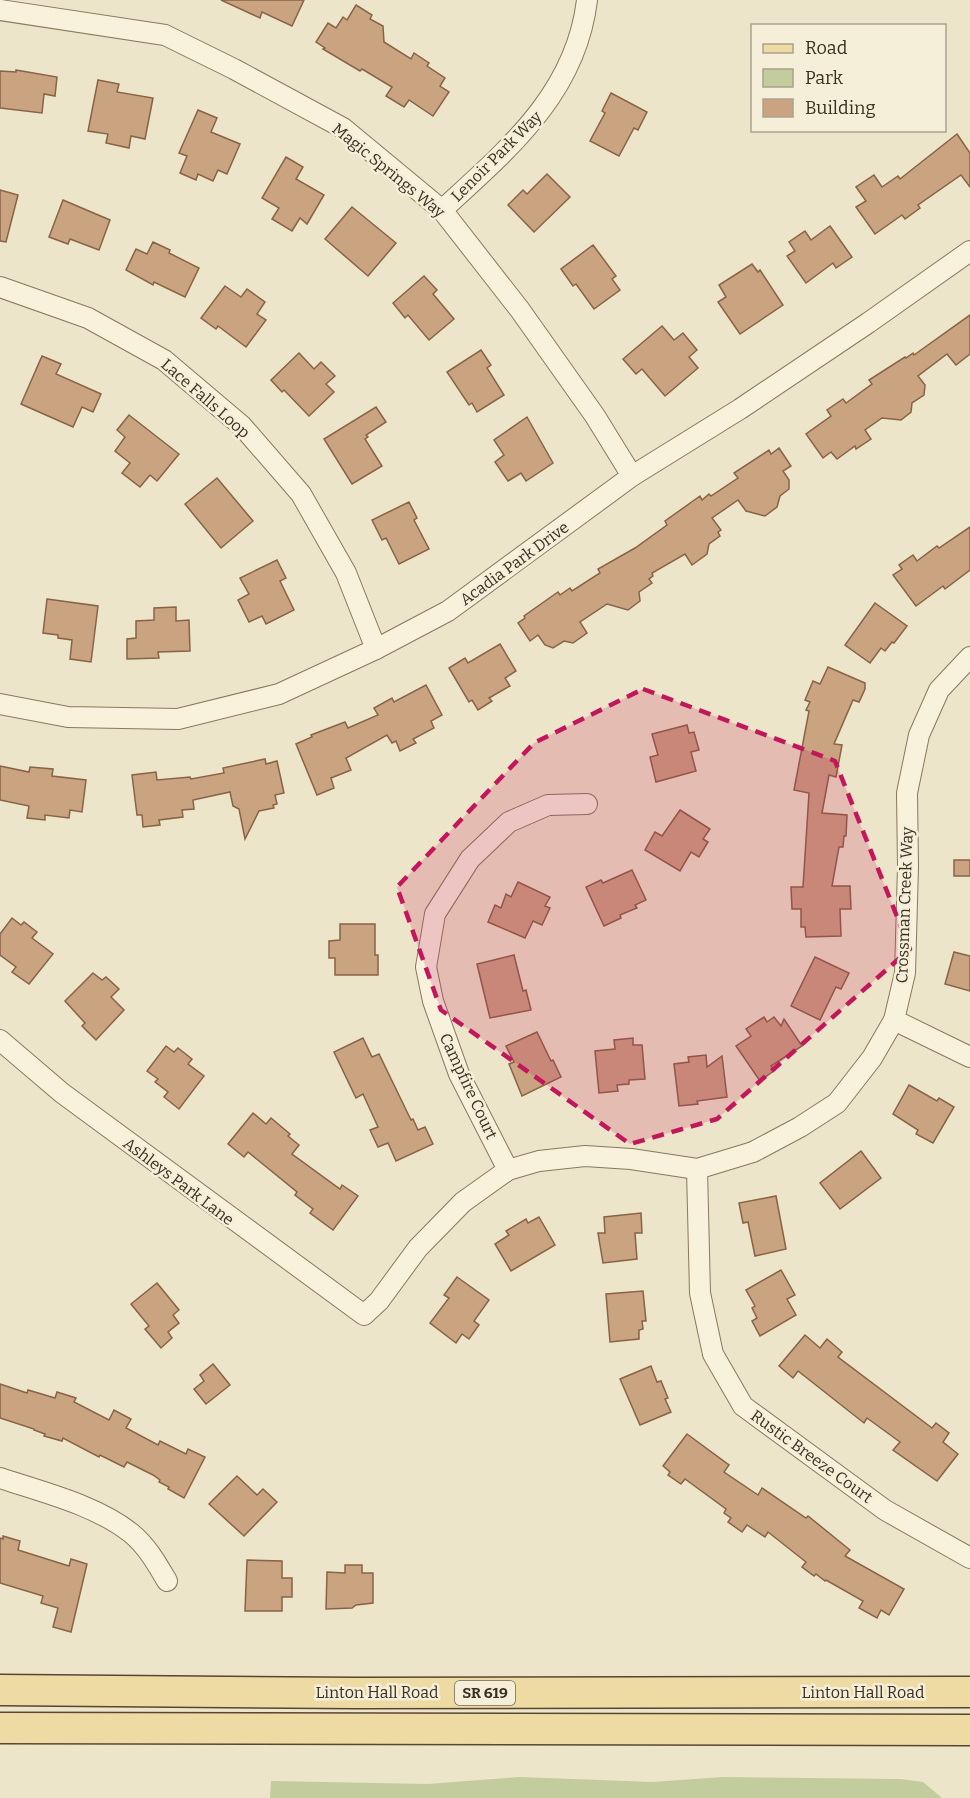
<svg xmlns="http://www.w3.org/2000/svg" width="970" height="1798" font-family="Bitter,serif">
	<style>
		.green { fill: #c3cc9d }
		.building { fill: #caa380; stroke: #886345; stroke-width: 1.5 }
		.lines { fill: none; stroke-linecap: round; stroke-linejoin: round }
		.minor-casing { stroke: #89785e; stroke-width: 22 }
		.primary-casing { stroke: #574632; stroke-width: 33 }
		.minor { stroke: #f8f1dc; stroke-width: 20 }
		.primary { stroke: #eedba3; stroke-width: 30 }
		.marked { fill: #c2185b; fill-opacity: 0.2; stroke: #c2185b; stroke-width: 4.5; stroke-dasharray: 12 8; stroke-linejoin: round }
		.labels { text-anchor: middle; stroke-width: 5; stroke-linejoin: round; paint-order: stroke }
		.shield { fill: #f5eed8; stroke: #726858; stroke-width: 1.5 }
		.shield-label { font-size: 15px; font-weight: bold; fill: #3a2f21 }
		.street-label { font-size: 16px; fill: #3a2f21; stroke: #f5eed8 }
	</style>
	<rect width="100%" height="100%" fill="#ede5c9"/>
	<polygon class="green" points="519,1777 652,1782 723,1777 900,1779 923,1782 942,1798 270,1798 271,1781 428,1784"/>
	<g class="building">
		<polygon points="221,0 304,0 292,26 262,12 260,18"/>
		<polygon points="356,5 372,15 370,19 383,26 384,42 411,59 414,53 429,63 427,66 445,78 440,86 449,92 433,116 409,100 404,107 386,96 392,87 362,69 360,71 323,49 325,48 316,42 328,23 336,28 343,17 347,20"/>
		<polygon points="16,70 57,77 55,96 44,94 42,113 0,108 0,71 16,72"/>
		<polygon points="98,80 119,84 117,92 153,98 145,139 131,136 129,148 106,143 108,134 88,131"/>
		<polygon points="611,93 647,112 638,130 634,128 619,156 590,141 605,113 602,111"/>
		<polygon points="198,110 217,118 211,132 240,144 227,174 218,170 213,181 198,174 196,180 180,173 187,156 179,153"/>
		<polygon points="957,134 970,153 970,187 961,175 918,205 920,208 905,219 902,215 875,234 856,207 866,201 856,187 874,175 882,187 898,176 900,179"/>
		<polygon points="286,157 303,167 296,179 324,195 307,224 300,218 292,231 272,219 279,208 262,198"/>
		<polygon points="547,174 570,197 534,232 508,205 523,190 527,194"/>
		<polygon points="0,190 18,195 6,242 0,241"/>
		<polygon points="63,200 110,220 99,250 70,239 68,244 49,237"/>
		<polygon points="352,207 396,243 368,276 325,239"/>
		<polygon points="830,226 852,257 836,268 833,263 806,283 787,256 795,251 789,242 805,231 811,240"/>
		<polygon points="153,242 170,250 169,253 199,268 185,297 154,282 153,285 126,270 136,249 147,254"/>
		<polygon points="593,245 616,276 612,279 620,290 594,309 576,284 573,286 561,269"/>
		<polygon points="752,264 758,272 760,270 783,305 740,334 718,302 726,297 719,285"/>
		<polygon points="424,276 437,290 433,294 454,319 429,340 408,315 405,318 393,303"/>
		<polygon points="225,286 241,297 247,289 265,302 257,314 266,320 246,347 218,326 216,329 201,318"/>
		<polygon points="970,315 970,354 956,365 947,354 918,376 925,385 924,395 912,403 911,412 901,420 882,418 865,430 871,439 856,449 855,446 837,459 831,452 823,458 806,434 831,416 827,410 843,399 846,403 872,384 869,380 905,357 906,358 913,353 914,355"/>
		<polygon points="662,326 674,340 683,333 697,350 689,357 698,368 665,396 642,369 636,374 623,359"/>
		<polygon points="481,350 491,365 487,368 504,395 477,412 472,403 469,405 447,372"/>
		<polygon points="299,353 314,369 321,362 335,376 326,384 334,392 309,416 284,390 282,392 271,380"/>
		<polygon points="42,356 61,364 56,374 101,394 93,412 82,407 73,427 21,404"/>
		<polygon points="376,407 386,422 366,435 368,437 365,439 382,466 352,484 324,439"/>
		<polygon points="129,415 179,454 157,481 150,475 140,487 122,473 130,463 115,451 125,437 117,430"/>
		<polygon points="527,417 553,463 526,481 521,473 508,481 495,462 504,455 494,440"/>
		<polygon points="779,448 791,466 783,471 789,480 789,489 780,496 777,507 765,516 746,511 738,500 712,518 721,530 718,532 720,536 709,544 707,554 692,565 685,554 652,573 653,576 649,579 652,583 639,592 640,601 628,610 607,604 580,622 587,633 573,643 564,641 553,648 545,645 538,635 530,641 518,623 525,618 524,616 558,592 560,595 570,588 572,591 600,573 598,569 635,548 667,525 665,521 700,496 702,500 709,494 711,496 738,478 734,473 769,450 771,454"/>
		<polygon points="217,478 253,521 221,548 185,504"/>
		<polygon points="409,502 417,518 414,520 429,549 399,564 386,538 382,540 372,520"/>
		<polygon points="970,527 970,570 945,589 943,586 916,606 893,575 902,569 899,565 913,555 917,561 937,546 939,548"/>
		<polygon points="277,560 286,578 280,581 294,610 266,624 262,616 249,622 238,600 249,594 240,578"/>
		<polygon points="47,599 98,606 91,662 70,659 72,640 58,638 58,635 43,633"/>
		<polygon points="875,603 907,626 894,643 892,642 885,651 881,648 870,663 845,645"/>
		<polygon points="176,607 176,621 189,620 190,651 158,652 159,658 127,659 127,639 136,638 136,621 154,620 154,608"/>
		<polygon points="500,644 516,671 505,678 510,686 489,698 492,701 478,710 472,700 469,702 449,668 465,658 468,663"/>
		<polygon points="828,667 865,683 865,689 859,702 853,700 834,744 842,745 836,777 829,775 822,813 847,815 846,836 844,836 843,847 839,847 832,886 850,886 851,909 840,909 841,936 806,937 805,927 801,927 801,909 792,909 791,887 803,887 809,793 794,790 809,711 806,710 810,702 805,700 813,681 820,684"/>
		<polygon points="426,685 442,715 431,721 434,728 413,739 416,743 400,751 396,741 392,743 387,735 346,758 351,770 331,778 334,788 317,795 296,744 312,737 311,735 345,722 348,728 378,715 374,708 392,698 394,702"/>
		<polygon points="687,725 689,733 694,732 699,750 691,752 696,771 656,782 650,757 658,755 652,734"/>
		<polygon points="265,759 266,764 277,761 284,793 275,795 277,804 273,805 274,808 259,811 245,839 239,809 233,806 230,792 193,800 194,809 182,810 183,817 159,820 160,825 143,827 142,815 137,815 132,775 156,772 157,780 190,777 191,779 224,773 223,768"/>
		<polygon points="0,766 29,772 30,767 53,769 52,776 86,780 82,812 70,810 69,818 45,815 45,820 27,818 29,806 0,800"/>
		<polygon points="680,810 710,829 703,839 708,842 699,857 691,852 680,871 645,850 655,832 662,836"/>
		<rect x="954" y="860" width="16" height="16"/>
		<polygon points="632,870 646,900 635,905 637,908 620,915 621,918 604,926 586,887 601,880 603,883"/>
		<polygon points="518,882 550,897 545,906 550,908 542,925 533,921 525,938 488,922 495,905 501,908 506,894 511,897"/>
		<polygon points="12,918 21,925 24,922 37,932 32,938 53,954 29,984 12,972 16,967 0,955 0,934"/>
		<polygon points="340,924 375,924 375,955 378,955 378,975 335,975 335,958 329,958 329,941 340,940"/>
		<polygon points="954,952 970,956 970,991 945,984"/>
		<polygon points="514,955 523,991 526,990 531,1010 490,1018 477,964"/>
		<polygon points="815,957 849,973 841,989 836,987 820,1020 791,1006"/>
		<polygon points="93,973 102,980 106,977 119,989 111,997 124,1010 96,1040 82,1026 85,1023 65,1001"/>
		<polygon points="764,1017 767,1022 774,1017 781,1026 784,1019 802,1046 771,1066 775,1070 760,1081 736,1046 751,1036 746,1029"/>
		<polygon points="537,1032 551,1061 553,1060 561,1077 522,1096 509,1064 514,1062 506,1046"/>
		<polygon points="363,1038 372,1057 379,1054 411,1120 413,1119 418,1130 425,1127 433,1144 396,1161 388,1143 378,1147 370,1130 378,1127 363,1094 356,1098 334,1052"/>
		<polygon points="633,1038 633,1045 642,1045 645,1079 629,1080 629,1084 617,1085 618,1091 599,1093 595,1051 615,1049 614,1040"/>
		<polygon points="166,1046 174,1052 178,1048 192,1059 188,1064 204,1076 179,1109 164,1097 168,1092 155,1082 158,1079 147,1071"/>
		<polygon points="706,1055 707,1067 722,1056 727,1097 697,1101 698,1104 679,1106 674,1064 689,1062 688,1057"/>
		<polygon points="909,1085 937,1101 939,1098 954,1107 933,1143 916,1134 918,1130 893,1114"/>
		<polygon points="253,1113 266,1124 271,1118 290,1134 288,1136 299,1145 292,1154 340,1189 342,1185 358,1196 333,1230 310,1213 313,1209 295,1195 297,1192 248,1152 244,1157 228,1144"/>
		<polygon points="861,1151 881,1178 840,1209 820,1183"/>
		<polygon points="776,1196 786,1249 755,1256 748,1222 743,1223 739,1203"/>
		<polygon points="641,1213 642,1233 635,1233 637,1259 603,1263 598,1233 605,1233 604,1217"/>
		<polygon points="539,1217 555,1245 511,1271 495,1244 509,1235 506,1231 526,1219 528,1223"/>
		<polygon points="781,1270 795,1295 787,1299 796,1315 760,1336 752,1321 757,1318 752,1308 755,1306 746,1290"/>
		<polygon points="457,1277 489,1300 474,1321 479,1325 469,1339 462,1334 456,1343 430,1323 449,1298 444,1295"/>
		<polygon points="157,1283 179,1310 173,1315 179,1323 168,1332 172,1338 161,1348 145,1329 149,1326 131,1304"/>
		<polygon points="643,1291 646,1321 642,1321 643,1329 639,1330 639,1339 610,1342 606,1294"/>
		<polygon points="805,1335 820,1348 827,1339 842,1352 838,1357 932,1428 936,1423 949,1433 943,1442 958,1454 937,1481 893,1450 900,1442 867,1418 864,1423 798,1371 793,1378 779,1366"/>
		<polygon points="213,1364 230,1385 206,1404 194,1389 204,1381 200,1375"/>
		<polygon points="651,1366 657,1382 661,1381 668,1398 665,1399 671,1412 640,1425 620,1379"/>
		<polygon points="0,1384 27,1393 28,1390 55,1398 57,1392 76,1398 74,1402 109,1420 114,1410 131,1419 126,1428 158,1445 160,1441 186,1454 188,1449 205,1457 184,1498 168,1489 169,1487 159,1482 160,1480 153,1475 127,1462 124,1467 100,1455 99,1457 63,1438 62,1441 44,1436 45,1434 34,1430 34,1429 0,1418"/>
		<polygon points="687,1434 729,1465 724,1472 758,1495 762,1488 806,1518 808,1516 850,1550 845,1556 904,1589 889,1615 881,1610 877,1618 859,1608 863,1601 826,1580 825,1581 816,1574 814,1576 802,1567 806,1562 768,1532 765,1537 747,1525 742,1532 728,1522 731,1518 724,1513 726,1509 685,1479 681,1484 668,1475 670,1472 663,1466"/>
		<polygon points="237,1476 257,1495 263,1489 277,1502 244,1536 209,1504"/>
		<polygon points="3,1536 20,1541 18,1550 69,1566 71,1559 87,1564 71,1632 53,1627 58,1608 41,1603 43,1596 0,1583 0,1538 3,1539"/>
		<polygon points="247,1560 282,1561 282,1578 292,1578 292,1597 282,1597 282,1611 245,1611"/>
		<polygon points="345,1565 362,1565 362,1573 373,1573 373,1603 356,1605 352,1608 326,1609 327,1572 345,1573"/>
	</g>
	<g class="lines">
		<defs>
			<g id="minor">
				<polyline points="0,10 165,35 234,69 343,128 442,210 520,310 595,416 632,476"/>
				<path d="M442,210C507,150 576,94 587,0"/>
				<polyline points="0,287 88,318 164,360 242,426 301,494 346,573 376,649"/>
				<polyline points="0,704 68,717 178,719 279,694 376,649 448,611 632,476 740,409 868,323 970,251"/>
				<polyline points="894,1020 970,1057"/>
				<polyline points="0,1040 62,1093 364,1315 379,1301 418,1248 463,1202 508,1170 539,1161 585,1156 631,1159 697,1169 753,1152 800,1127 837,1103 872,1058 894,1020 905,973 908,867 907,793 919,735 939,690 970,657"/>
				<polyline points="697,1169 700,1293 713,1354 743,1406 885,1510 970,1558"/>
				<polyline points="508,1170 459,1074 433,1001 426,967 435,914 470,859 509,822 548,805 587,804"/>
				<path d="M0,1478C42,1492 96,1505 131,1533C147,1546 157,1564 167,1581"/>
			</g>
			<g id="primary">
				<polyline points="0,1690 356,1693 970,1692"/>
				<polyline points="0,1728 970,1730"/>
			</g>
		</defs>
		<use href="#minor" class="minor-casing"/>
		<use href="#primary" class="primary-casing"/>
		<use href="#minor" class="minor"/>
		<use href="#primary" class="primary"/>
	</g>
	<path class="marked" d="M643,689L835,761L910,949L717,1119L630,1144L441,1010L397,887L534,743Z"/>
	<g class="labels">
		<rect class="shield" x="455" y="1681" width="60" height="24" rx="4.5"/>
		<g class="shield-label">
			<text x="485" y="1698">SR 619</text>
		</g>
		<g class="street-label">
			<text transform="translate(496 156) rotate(-45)" y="6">Lenoir Park Way</text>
			<text transform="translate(389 170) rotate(39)" y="6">Magic Springs Way</text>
			<text transform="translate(206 398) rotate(41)" y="6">Lace Falls Loop</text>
			<text transform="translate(514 563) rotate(-36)" y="6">Acadia Park Drive</text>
			<text transform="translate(904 905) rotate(-88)" y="6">Crossman Creek Way</text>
			<text transform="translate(469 1086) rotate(65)" y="6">Campfire Court</text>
			<text transform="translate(179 1181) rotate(37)" y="6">Ashleys Park Lane</text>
			<text transform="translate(812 1456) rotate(36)" y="6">Rustic Breeze Court</text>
			<text x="377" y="1698">Linton Hall Road</text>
			<text x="863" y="1698">Linton Hall Road</text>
		</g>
	</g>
	<rect x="751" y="24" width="195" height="108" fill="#f5eed8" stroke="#aaa28f" stroke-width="1.5"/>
	<rect x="763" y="44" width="30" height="9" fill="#eedba3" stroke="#aaa28f" stroke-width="1.5"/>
	<text x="805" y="54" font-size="18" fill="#3a2f21">Road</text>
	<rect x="763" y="69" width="30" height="18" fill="#c3cc9d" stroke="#aaa28f" stroke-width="1.5"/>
	<text x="805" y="84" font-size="18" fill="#3a2f21">Park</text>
	<rect x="763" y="99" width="30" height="18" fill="#caa380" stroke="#aaa28f" stroke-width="1.5"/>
	<text x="805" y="114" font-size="18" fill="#3a2f21">Building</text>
</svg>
